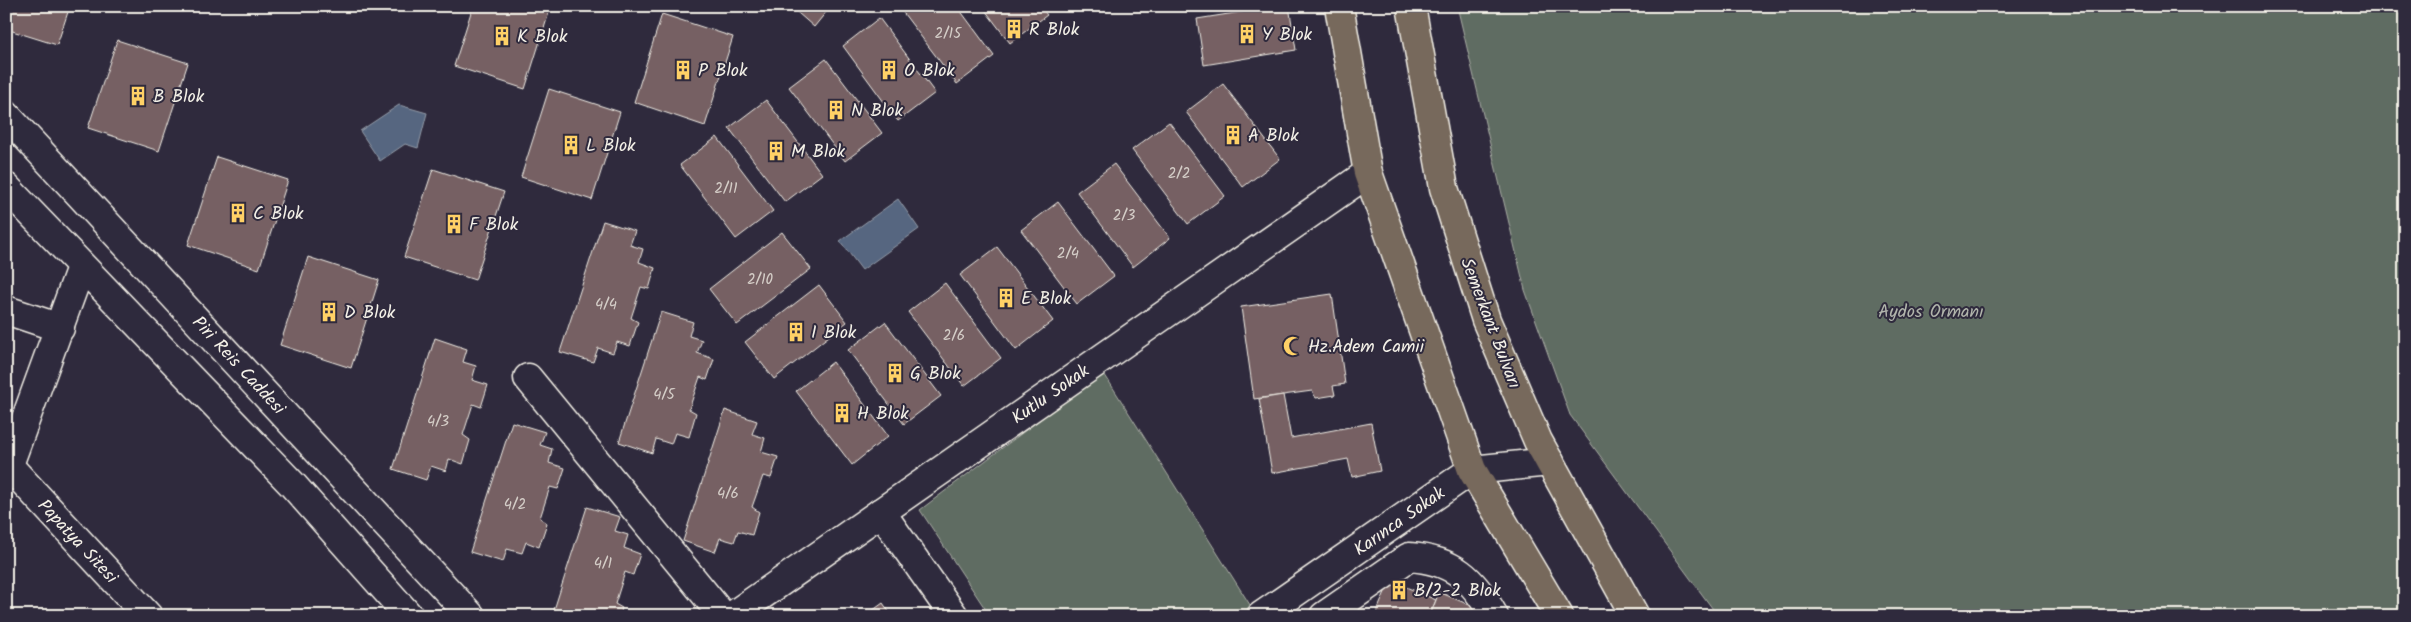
<svg xmlns="http://www.w3.org/2000/svg" width="2411" height="622" font-family="Kalam,sans-serif">
	<style>
		.green { fill: #5f6c62; stroke: #aaaea5 }
		.water { fill: #566680; stroke: #959eaa }
		.building { fill: #766064; stroke: #f4f1e8 }
		.lines { fill: none; stroke-linecap: round; stroke-linejoin: round }
		.minor-casing { stroke: #f4f1e8; stroke-width: 31 }
		.major-casing { stroke: #f4f1e8; stroke-width: 31 }
		.minor { stroke: #2f2a3d; stroke-width: 28 }
		.major { stroke: #77695c; stroke-width: 28 }
		.labels { text-anchor: middle; stroke-width: 4; stroke-linejoin: round; paint-order: stroke }
		.number-label { font-size: 15px; fill: #d4cdc7 }
		.poi-label { font-size: 18px; fill: #f4f1e8; stroke: #2f2a3d; text-anchor: start }
		.park-label { font-size: 18px; fill: #b1b5ac; stroke: #2f2a3d }
		.street-label { font-size: 18px; fill: #f4f1e8; stroke: #2f2a3d }
	</style>
	<rect width="100%" height="100%" fill="#2f2a3d"/>
	<filter id="ink" filterUnits="userSpaceOnUse"><feTurbulence type="fractalNoise" baseFrequency=".02" numOctaves="2"/><feDisplacementMap in="SourceGraphic" scale="10" xChannelSelector="R" yChannelSelector="G"/><feConvolveMatrix kernelMatrix="1 2 1 2 8 2 1 2 1" color-interpolation-filters="sRGB"/></filter>
	<g filter="url(#ink)">
		<g class="green">
			<polygon points="1457,6 2405,6 2405,616 1718,616 1570,415 1525,290"/>
			<polygon points="1103,372 1257,616 990,616 920,510"/>
		</g>
		<g class="water">
			<polygon points="399,105 427,113 418,148 405,144 380,161 360,131"/>
			<polygon points="898,199 919,229 862,270 840,241"/>
		</g>
		<g class="building">
			<polygon points="6,6 70,6 57,45 6,29"/>
			<polygon points="473,6 551,6 525,89 454,66"/>
			<polygon points="790,6 831,6 814,27"/>
			<polygon points="906,6 957,6 994,56 957,84 901,10"/>
			<polygon points="982,6 1040,6 1047,15 1010,43"/>
			<polygon points="1279,6 1289,6 1296,50 1204,65 1197,19"/>
			<polygon points="662,14 733,37 705,126 634,102"/>
			<polygon points="879,18 935,93 898,121 843,46"/>
			<polygon points="117,40 188,63 159,151 88,128"/>
			<polygon points="826,59 882,133 845,161 789,87"/>
			<polygon points="1223,84 1280,159 1243,187 1186,112"/>
			<polygon points="549,89 620,112 592,200 521,177"/>
			<polygon points="766,100 822,174 785,202 729,128"/>
			<polygon points="1169,122 1225,196 1188,224 1132,150"/>
			<polygon points="717,137 773,211 736,239 680,165"/>
			<polygon points="217,157 288,180 259,269 188,245"/>
			<polygon points="1114,164 1170,238 1133,267 1077,192"/>
			<polygon points="433,169 504,192 475,280 404,257"/>
			<polygon points="1058,202 1114,276 1077,304 1021,230"/>
			<polygon points="603,221 635,231 630,245 643,249 639,262 655,268 649,289 641,287 631,318 638,322 630,346 617,342 613,353 598,348 593,362 560,352"/>
			<polygon points="782,232 811,269 737,325 709,289"/>
			<polygon points="997,247 1053,321 1016,350 960,275"/>
			<polygon points="308,257 379,280 351,368 280,345"/>
			<polygon points="945,283 1001,358 964,386 908,312"/>
			<polygon points="819,285 847,322 774,379 745,342"/>
			<polygon points="1332,294 1345,384 1333,386 1335,395 1316,398 1312,391 1254,399 1241,307"/>
			<polygon points="661,312 693,322 689,336 702,340 697,353 714,359 707,380 700,377 689,409 696,413 689,437 675,433 671,444 656,439 652,453 619,442"/>
			<polygon points="885,322 941,396 904,424 848,350"/>
			<polygon points="435,338 467,349 463,362 476,366 472,380 488,385 481,407 473,404 463,435 470,440 463,464 449,459 446,471 431,466 426,480 393,469"/>
			<polygon points="833,362 888,436 852,465 796,391"/>
			<polygon points="1283,395 1291,438 1371,423 1380,471 1352,477 1348,459 1272,473 1259,399"/>
			<polygon points="725,410 757,421 752,434 765,438 761,452 778,457 771,478 763,476 752,507 759,512 752,535 738,531 734,542 720,538 715,552 683,541"/>
			<polygon points="512,422 545,432 540,445 552,449 549,463 565,468 558,489 550,487 540,518 547,523 539,547 526,542 522,553 507,549 503,562 470,552"/>
			<polygon points="587,507 620,517 615,531 628,535 624,548 640,554 633,575 625,572 615,604 622,608 620,616 552,616"/>
			<polygon points="1390,580 1436,600 1429,616 1375,616"/>
			<polygon points="1439,592 1486,612 1484,616 1430,616"/>
			<polygon points="883,603 892,616 865,616"/>
		</g>
		<g class="lines">
			<defs>
				<g id="minor">
					<polyline points="6,115 471,616"/>
					<polyline points="6,187 292,484 409,616"/>
					<polyline points="6,310 60,328"/>
					<polyline points="528,378 723,616"/>
					<polyline points="9,466 148,616"/>
					<polyline points="6,473 81,267"/>
					<polyline points="881,512 954,616"/>
					<polyline points="732,616 1368,173"/>
					<polyline points="1261,616 1472,470 1550,462"/>
					<path d="M1324,616L1409,557C1453,560 1473,578 1494,616"/>
				</g>
				<g id="major">
					<polyline points="1339,6 1368,173 1472,470 1559,616"/>
					<polyline points="1411,6 1444,188 1486,320 1538,441 1635,616"/>
				</g>
			</defs>
			<use href="#minor" class="minor-casing"/>
			<use href="#major" class="major-casing"/>
			<use href="#minor" class="minor"/>
			<use href="#major" class="major"/>
		</g>
	</g>
	<defs>
		<symbol id="building-bare" viewBox="-9 -9 18 18"><path d="M-4-6H4V6H1V3H-1V6H-4ZM-2.5-4.3h1.7v1.8h-1.7ZM.8-4.3h1.7v1.8H.8ZM-2.5-1h1.7V.8h-1.7ZM.8-1h1.7V.8H.8Z" fill="#ffd166" stroke="#2f2a3d" stroke-width="2.5" paint-order="stroke"/></symbol>
		<symbol id="mosque-bare" viewBox="-9 -9 18 18"><path d="M3.5-4.9A6 6 0 1 0 3.5 4.9A5 5 0 1 1 3.5-4.9Z" fill="#ffd166" stroke="#2f2a3d" stroke-width="2.5" paint-order="stroke"/></symbol>
	</defs>
	<g fill-rule="evenodd">
		<use href="#building-bare" x="1000" y="15" width="28" height="28"/>
		<use href="#building-bare" x="1233" y="20" width="28" height="28"/>
		<use href="#building-bare" x="488" y="22" width="28" height="28"/>
		<use href="#building-bare" x="669" y="56" width="28" height="28"/>
		<use href="#building-bare" x="875" y="56" width="28" height="28"/>
		<use href="#building-bare" x="124" y="82" width="28" height="28"/>
		<use href="#building-bare" x="822" y="96" width="28" height="28"/>
		<use href="#building-bare" x="1219" y="121" width="28" height="28"/>
		<use href="#building-bare" x="557" y="131" width="28" height="28"/>
		<use href="#building-bare" x="762" y="137" width="28" height="28"/>
		<use href="#building-bare" x="224" y="199" width="28" height="28"/>
		<use href="#building-bare" x="440" y="210" width="28" height="28"/>
		<use href="#building-bare" x="992" y="284" width="28" height="28"/>
		<use href="#building-bare" x="315" y="298" width="28" height="28"/>
		<use href="#building-bare" x="782" y="318" width="28" height="28"/>
		<use href="#mosque-bare" x="1279" y="332" width="28" height="28"/>
		<use href="#building-bare" x="881" y="359" width="28" height="28"/>
		<use href="#building-bare" x="828" y="399" width="28" height="28"/>
		<use href="#building-bare" x="1385" y="576" width="28" height="28"/>
	</g>
	<g class="labels">
		<g class="number-label">
			<text x="948" y="38">2/15</text>
			<text x="1179" y="178">2/2</text>
			<text x="726" y="193">2/11</text>
			<text x="1124" y="220">2/3</text>
			<text x="1068" y="258">2/4</text>
			<text x="760" y="284">2/10</text>
			<text x="606" y="309">4/4</text>
			<text x="954" y="340">2/6</text>
			<text x="664" y="399">4/5</text>
			<text x="438" y="426">4/3</text>
			<text x="728" y="498">4/6</text>
			<text x="515" y="509">4/2</text>
			<text x="603" y="568">4/1</text>
		</g>
		<g class="poi-label">
			<text x="1029" y="35">R Blok</text>
			<text x="1262" y="40">Y Blok</text>
			<text x="517" y="42">K Blok</text>
			<text x="698" y="76">P Blok</text>
			<text x="904" y="76">O Blok</text>
			<text x="153" y="102">B Blok</text>
			<text x="851" y="116">N Blok</text>
			<text x="1248" y="141">A Blok</text>
			<text x="586" y="151">L Blok</text>
			<text x="791" y="157">M Blok</text>
			<text x="253" y="219">C Blok</text>
			<text x="469" y="230">F Blok</text>
			<text x="1021" y="304">E Blok</text>
			<text x="344" y="318">D Blok</text>
			<text x="811" y="338">I Blok</text>
			<text x="1308" y="352">Hz.Adem Camii</text>
			<text x="910" y="379">G Blok</text>
			<text x="857" y="419">H Blok</text>
			<text x="1414" y="596">B/2-2 Blok</text>
		</g>
		<g class="park-label">
			<text x="1931" y="317">Aydos Ormanı</text>
		</g>
		<g class="street-label">
			<text transform="translate(1491 323) rotate(69)" y="6">Semerkant Bulvarı</text>
			<text transform="translate(239 365) rotate(47)" y="6">Piri Reis Caddesi</text>
			<text transform="translate(1050 394) rotate(-35)" y="6">Kutlu Sokak</text>
			<text transform="translate(1399 521) rotate(-35)" y="6">Karınca Sokak</text>
			<text transform="translate(78 541) rotate(47)" y="6">Papatya Sitesi</text>
		</g>
	</g>
	<rect width="2411" height="622" fill="none" stroke="#2f2a3d" stroke-width="25"/>
	<rect x="12" y="12" width="2386" height="597" fill="none" stroke="#f4f1e8" stroke-width="2" filter="url(#ink)"/>
</svg>
